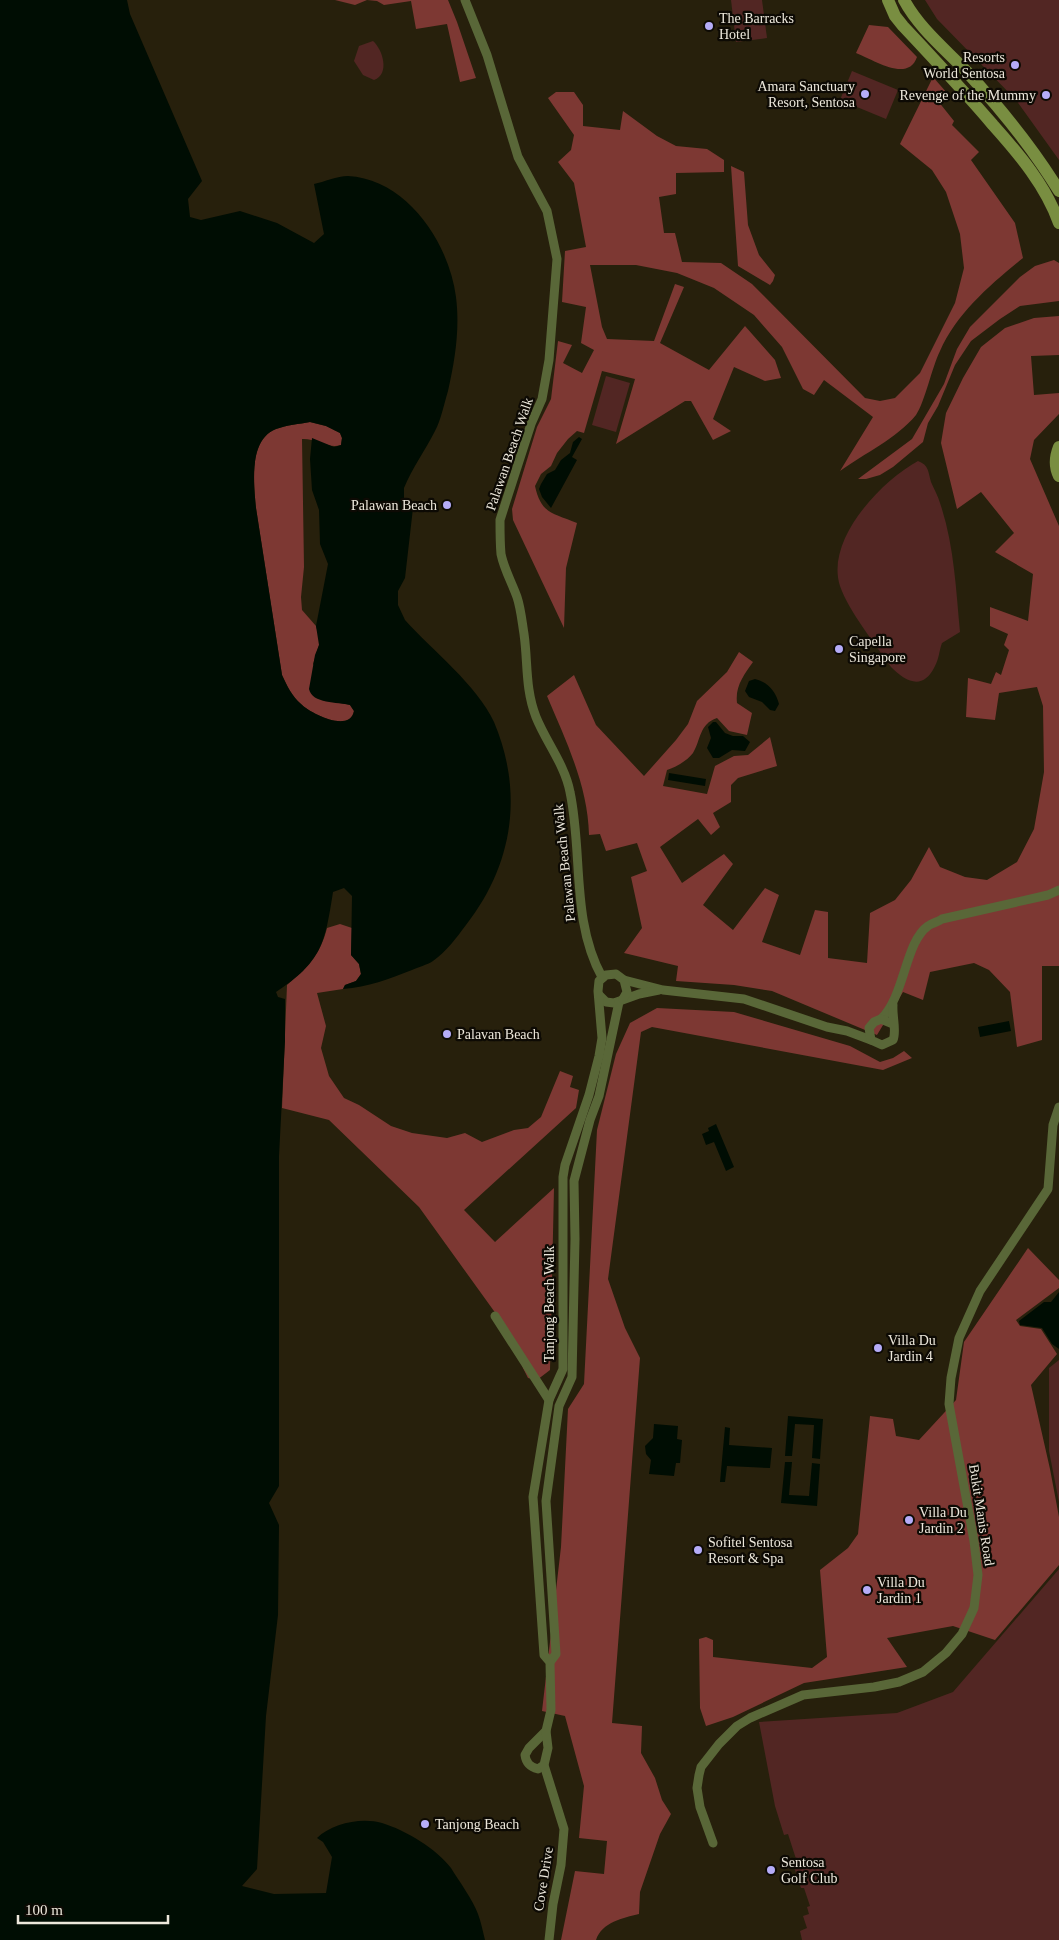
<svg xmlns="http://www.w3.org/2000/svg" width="1059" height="1940" font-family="'Times New Roman',serif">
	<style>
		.green { fill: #522623 }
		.forest { fill: #7d3833 }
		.water { fill: #000d03; fill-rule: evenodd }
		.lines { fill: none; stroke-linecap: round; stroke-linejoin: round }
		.street { stroke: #596738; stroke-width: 9 }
		.secondary { stroke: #798e41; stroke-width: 12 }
		.poi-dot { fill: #b5acf8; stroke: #0d0a04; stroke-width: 2 }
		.labels { text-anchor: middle; stroke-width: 4.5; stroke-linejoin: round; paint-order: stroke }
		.poi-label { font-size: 14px; fill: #ede8dc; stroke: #0d0a04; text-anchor: start }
		.street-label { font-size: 14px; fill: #ede8dc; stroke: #0d0a04 }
	</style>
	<rect width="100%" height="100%" fill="#27200c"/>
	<g class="green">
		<polygon points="731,0 762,0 767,38 736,42"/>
		<polygon points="925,0 1059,0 1059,160 1016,100 937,19"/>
		<path d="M373,41C383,50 390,74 374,80L363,75L354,61L359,46Z"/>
		<polygon points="852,71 898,90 886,119 840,100"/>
		<polygon points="606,376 630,383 616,432 592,425"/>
		<path d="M918,461C929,465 928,472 931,482C934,489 938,496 940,503C954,544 956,589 960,632L942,643C939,651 939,659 935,666C923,691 906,682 891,667C876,645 848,610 840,586C825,540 881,481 918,461Z"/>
		<polygon points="1059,1360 1059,1502 1049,1451 1049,1368"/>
		<polygon points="1059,1569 1059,1940 802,1940 800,1931 807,1928 803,1916 809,1914 807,1907 810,1906 804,1888 801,1888 792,1861 796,1859 788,1834 784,1835 775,1806 759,1722 897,1713 953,1692"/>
	</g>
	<g class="forest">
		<polygon points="335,0 448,0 457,22 476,78 460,82 447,24 416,29 411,1 384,5 377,1 367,0 355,5"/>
		<path d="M869,25L888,27L917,57C908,83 874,60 856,53Z"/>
		<path d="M933,77L947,93L938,101L954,121L952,125L979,152L971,160L1015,223L1023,258C991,284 957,313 940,351C932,367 925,402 916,415C896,439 865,453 840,471L873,417L824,380L814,395L803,389L782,347L754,315L714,288L677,273L636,265H590L602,327L607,339L654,341L675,284L684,287L660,343L709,370L745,326L775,360L781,378L765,381L734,367L713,419L731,431L713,440L691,401H685L616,444L635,379L602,371L584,433L577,431L568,439L557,453L551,466L541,474L535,486C541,514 553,513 577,523L566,568L564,628L513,520L512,509L537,427L551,399L558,341L572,345L563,363L582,373L594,350L581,343L586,307L562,302L565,251L586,247L574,183L558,162L571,150L574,135L548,98L556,92H574L583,105V126L620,130L623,111L657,136L676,146L707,149L724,160V172L676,173V194L659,197L664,233H675L682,262L721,263L752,284L865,398L880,401L895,398L920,373L955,303L964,268L960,234L946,192L932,170L900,144Z"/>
		<polygon points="731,166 744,172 748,225 759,255 775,275 773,281 770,285 738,266"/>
		<polygon points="1054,260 1059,263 1059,301 1020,306 1000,319 971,341 955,365 938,406 928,423 923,442 893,467 880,475 866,479 858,479 912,439 944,384 957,349 970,327 1020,277 1035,266"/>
		<path d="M1059,316V355L1031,356L1034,395L1059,393V414L1034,440L1030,459L1059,526V966H1042V1040L1017,1047L1010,992L989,970L974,963L930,972L923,1000L903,992L877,1035L772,991L734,985L676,981L678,966L624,953L642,928L631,877L647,871L637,843L606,851L600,834L589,835C588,786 566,741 547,696L574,675L596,725L644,776L676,740L688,724L697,701L727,672L739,652L753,662C744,675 735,686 737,703L752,713L747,735L729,731L717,718C699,724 701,740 693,753C687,761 676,767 667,770L663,786L707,794L715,766L734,756L748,755L770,737L777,766L738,778L731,785V802L713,813L720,827L711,835L698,819L660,847L682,883L724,854L733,864L703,905L733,930L765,888L779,895L762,942L800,955L815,910L828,912V958L867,963L870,913L895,900L911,880L929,847L940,867L965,877L987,880L1017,862L1034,829L1044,772L1043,706L1037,687L999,693L995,720L966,717L968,678L991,684L996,672L1001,675L1009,650L1004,645L1008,634L990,626V607L1028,621L1033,574L995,552L1014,533L981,492L957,509L941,443L946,413L963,378L981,347L1005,328L1034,318Z"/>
		<path d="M310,422L326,426L340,433L342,438L341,445C328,449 315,438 302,439L304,567L301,597L302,610L316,626L319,637V645L313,664L342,703L350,705L354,711C350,733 311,714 301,704C292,696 287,686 282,675L256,508C254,485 248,440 276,429C287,425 299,424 310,422Z"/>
		<path d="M340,924L352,928L351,955L359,964L361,974L356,981L345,985L343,989L317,993L326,1026L321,1048L329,1076L344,1098L359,1105L391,1126L412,1133L447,1138L465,1133L482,1142L514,1130L528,1128L541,1117L560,1071L573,1076L570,1087L579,1090L576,1108L464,1210L495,1242L554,1188L550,1370L537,1380L528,1378L523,1368L517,1343L419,1207L329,1120L282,1108L287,985C307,967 320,956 327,928Z"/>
		<path d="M657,1008L734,1012L850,1046L880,1062L893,1058L904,1051L912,1058L883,1070L652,1027L641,1032L608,1279L625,1328L640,1358L612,1723L642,1726L641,1753L655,1778L662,1800L671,1814L660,1834L640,1892L639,1914C623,1918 602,1922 596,1940H561L575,1871L604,1874L607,1841L579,1838L584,1786L565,1716L542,1711L561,1547L568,1409L584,1384L597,1130L616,1054L630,1023Z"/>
		<polygon points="1028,1248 1059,1280 1059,1288 1016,1320 1020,1326 1041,1329 1057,1354 1031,1385 1050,1469 1059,1517 1059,1565 995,1640 953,1626 887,1638 907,1667 804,1683 733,1717 706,1726 700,1708 699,1639 706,1637 713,1640 713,1657 812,1668 827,1657 820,1570 848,1548 858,1534 870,1416 893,1419 896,1436 919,1440 956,1400 964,1342"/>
	</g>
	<g class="water">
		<path d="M0,0H127L130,14L202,181L188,199L190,217L201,220L240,211L277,223L314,243L324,234L314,184C324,182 337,176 348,176C407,179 449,243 456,297C460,329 455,360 448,391C444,404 441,420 435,431C425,451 412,468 404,488V498L413,508L405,578L398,591V605L405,620C432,650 477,685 494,722C524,793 513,865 466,925C457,937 446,952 433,961C427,965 418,967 412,970C389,979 368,987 343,989L345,985L356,981L361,974L359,964L351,955L352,896L344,888L333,892C325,943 322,962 276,992L278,997L285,999V1041L279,1156V1486L269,1503L279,1525L278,1615L266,1716L257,1869L242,1886L274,1894L326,1893L332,1857L323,1842L317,1838C332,1823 362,1817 382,1823C405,1830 437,1849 451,1868C459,1881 473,1900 478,1914C481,1922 483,1932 485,1940H0ZM310,422L326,426L340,433L342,438L341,445L334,447L312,438L310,459L312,490L319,510L320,544L328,564L316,626L319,645L315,655L309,689C312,704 338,702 350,705L354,711C350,733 311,714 301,704C292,696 287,686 282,675L256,508C254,485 248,440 276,429C287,425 299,424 310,422Z"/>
		<polygon points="579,437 582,439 572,457 577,460 551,508 542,497 539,489 541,484 547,474 555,470 561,460 570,453 573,442"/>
		<path d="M755,679C768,682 776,692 779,704L775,711L770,710L762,702L749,697L745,691L749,681Z"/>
		<polygon points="713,722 716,722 725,733 733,736 743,736 750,742 745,751 732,750 719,758 713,758 707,748 711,738 708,727"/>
		<polygon points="669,773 706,779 705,786 668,780"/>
		<polygon points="1009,1021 1011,1031 980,1037 978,1027"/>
		<polygon points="716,1124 734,1167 726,1171 714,1142 706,1145 702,1134 709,1131 708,1128"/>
		<polygon points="1059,1292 1059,1349 1052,1344 1042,1328 1020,1325 1019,1321 1044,1302 1051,1302"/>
		<polygon points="788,1416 823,1419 820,1459 812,1458 814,1425 795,1424 792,1456 785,1456"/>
		<polygon points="654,1424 678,1426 677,1439 682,1440 680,1463 676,1463 674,1476 649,1474 651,1460 646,1454 645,1446 653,1438"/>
		<polygon points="725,1427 730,1428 729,1445 772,1448 770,1468 727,1466 725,1482 720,1482"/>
		<polygon points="785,1462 792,1462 789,1495 809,1496 812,1463 820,1464 817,1506 781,1503"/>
	</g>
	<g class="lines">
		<g class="street">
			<path d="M465,0L487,55L518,157L547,211L557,259L549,360L542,399L531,424L500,520C500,531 500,543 501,554C504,569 512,583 517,597C521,609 522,622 524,634C528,662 525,689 536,717C546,742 565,765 570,792C583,853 571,921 602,977"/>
			<polyline points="624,980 663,990 744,999 827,1027 847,1031 871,1040"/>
			<polyline points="599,995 606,1002 614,1003 639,994 659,990"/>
			<path d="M881,1019C905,996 905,942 928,926C932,923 938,922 942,919L1048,895L1059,890"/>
			<path d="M893,1024L881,1019L874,1022L869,1028L871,1040L882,1045L893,1040C897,1031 892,1017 893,1005"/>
			<polyline points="495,1316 549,1400"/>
			<polyline points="550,1662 556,1654 546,1501 559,1406 572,1377 575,1239 574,1181 590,1120 599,1096 619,1002"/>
			<path d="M544,1765L538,1769C530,1767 526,1763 525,1755L529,1748L546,1731"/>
			<polyline points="713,1843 700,1807 697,1788 699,1775 701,1767 719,1744 737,1726 750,1718 803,1695 874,1687 899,1682 923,1672 946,1653 962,1634 974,1608 978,1575 974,1541 949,1404 951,1378 959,1338 980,1291 1048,1189 1053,1125 1059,1107"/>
			<polyline points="549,1940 553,1904 561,1865 564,1829 544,1765 548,1748 546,1731 551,1710 550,1662 544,1655 533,1497 549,1400 563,1369 563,1177 565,1165 589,1095 599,1056 602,1038 598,991 599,981 606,975 616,974 624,980 627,992 623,999"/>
		</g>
		<g class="secondary">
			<path d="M888,0L895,16L903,26C934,59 964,91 993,125C1019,154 1046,186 1059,223"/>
			<path d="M904,0C919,28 945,49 967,72C1001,109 1033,148 1059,191"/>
			<path d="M1059,447C1055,457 1054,466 1059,476"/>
		</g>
	</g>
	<g class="poi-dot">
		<circle cx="709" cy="26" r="5"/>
		<circle cx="1015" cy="65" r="5"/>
		<circle cx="865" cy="94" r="5"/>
		<circle cx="1046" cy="95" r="5"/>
		<circle cx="447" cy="505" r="5"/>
		<circle cx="839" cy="649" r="5"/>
		<circle cx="447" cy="1034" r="5"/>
		<circle cx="878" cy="1348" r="5"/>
		<circle cx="909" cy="1520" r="5"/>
		<circle cx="698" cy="1550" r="5"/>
		<circle cx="867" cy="1590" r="5"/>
		<circle cx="425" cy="1824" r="5"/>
		<circle cx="771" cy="1870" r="5"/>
	</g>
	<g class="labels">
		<g class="poi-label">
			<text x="719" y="23">The Barracks<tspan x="719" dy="16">Hotel</tspan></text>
			<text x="1005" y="62" text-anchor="end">Resorts<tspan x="1005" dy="16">World Sentosa</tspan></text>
			<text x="855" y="91" text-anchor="end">Amara Sanctuary<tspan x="855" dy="16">Resort, Sentosa</tspan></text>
			<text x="1036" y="100" text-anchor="end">Revenge of the Mummy</text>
			<text x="437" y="510" text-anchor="end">Palawan Beach</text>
			<text x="849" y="646">Capella<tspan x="849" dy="16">Singapore</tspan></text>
			<text x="457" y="1039">Palavan Beach</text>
			<text x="888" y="1345">Villa Du<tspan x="888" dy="16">Jardin 4</tspan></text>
			<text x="919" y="1517">Villa Du<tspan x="919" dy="16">Jardin 2</tspan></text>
			<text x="708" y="1547">Sofitel Sentosa<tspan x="708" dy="16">Resort &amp; Spa</tspan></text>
			<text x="877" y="1587">Villa Du<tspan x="877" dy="16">Jardin 1</tspan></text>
			<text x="435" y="1829">Tanjong Beach</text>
			<text x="781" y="1867">Sentosa<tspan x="781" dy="16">Golf Club</tspan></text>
		</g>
		<g class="street-label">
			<text transform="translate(509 454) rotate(-71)" y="5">Palawan Beach Walk</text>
			<text transform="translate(564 863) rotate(-96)" y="5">Palawan Beach Walk</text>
			<text transform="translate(549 1304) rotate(-90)" y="5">Tanjong Beach Walk</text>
			<text transform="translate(982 1515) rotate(81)" y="5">Bukit Manis Road</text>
			<text transform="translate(543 1879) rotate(-81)" y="5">Cove Drive</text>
		</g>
	</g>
	<path d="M18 1915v8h150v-8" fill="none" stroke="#ede8dc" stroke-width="2.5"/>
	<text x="25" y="1915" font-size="15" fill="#ede8dc" stroke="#0d0a04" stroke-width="4" paint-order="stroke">100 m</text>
</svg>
